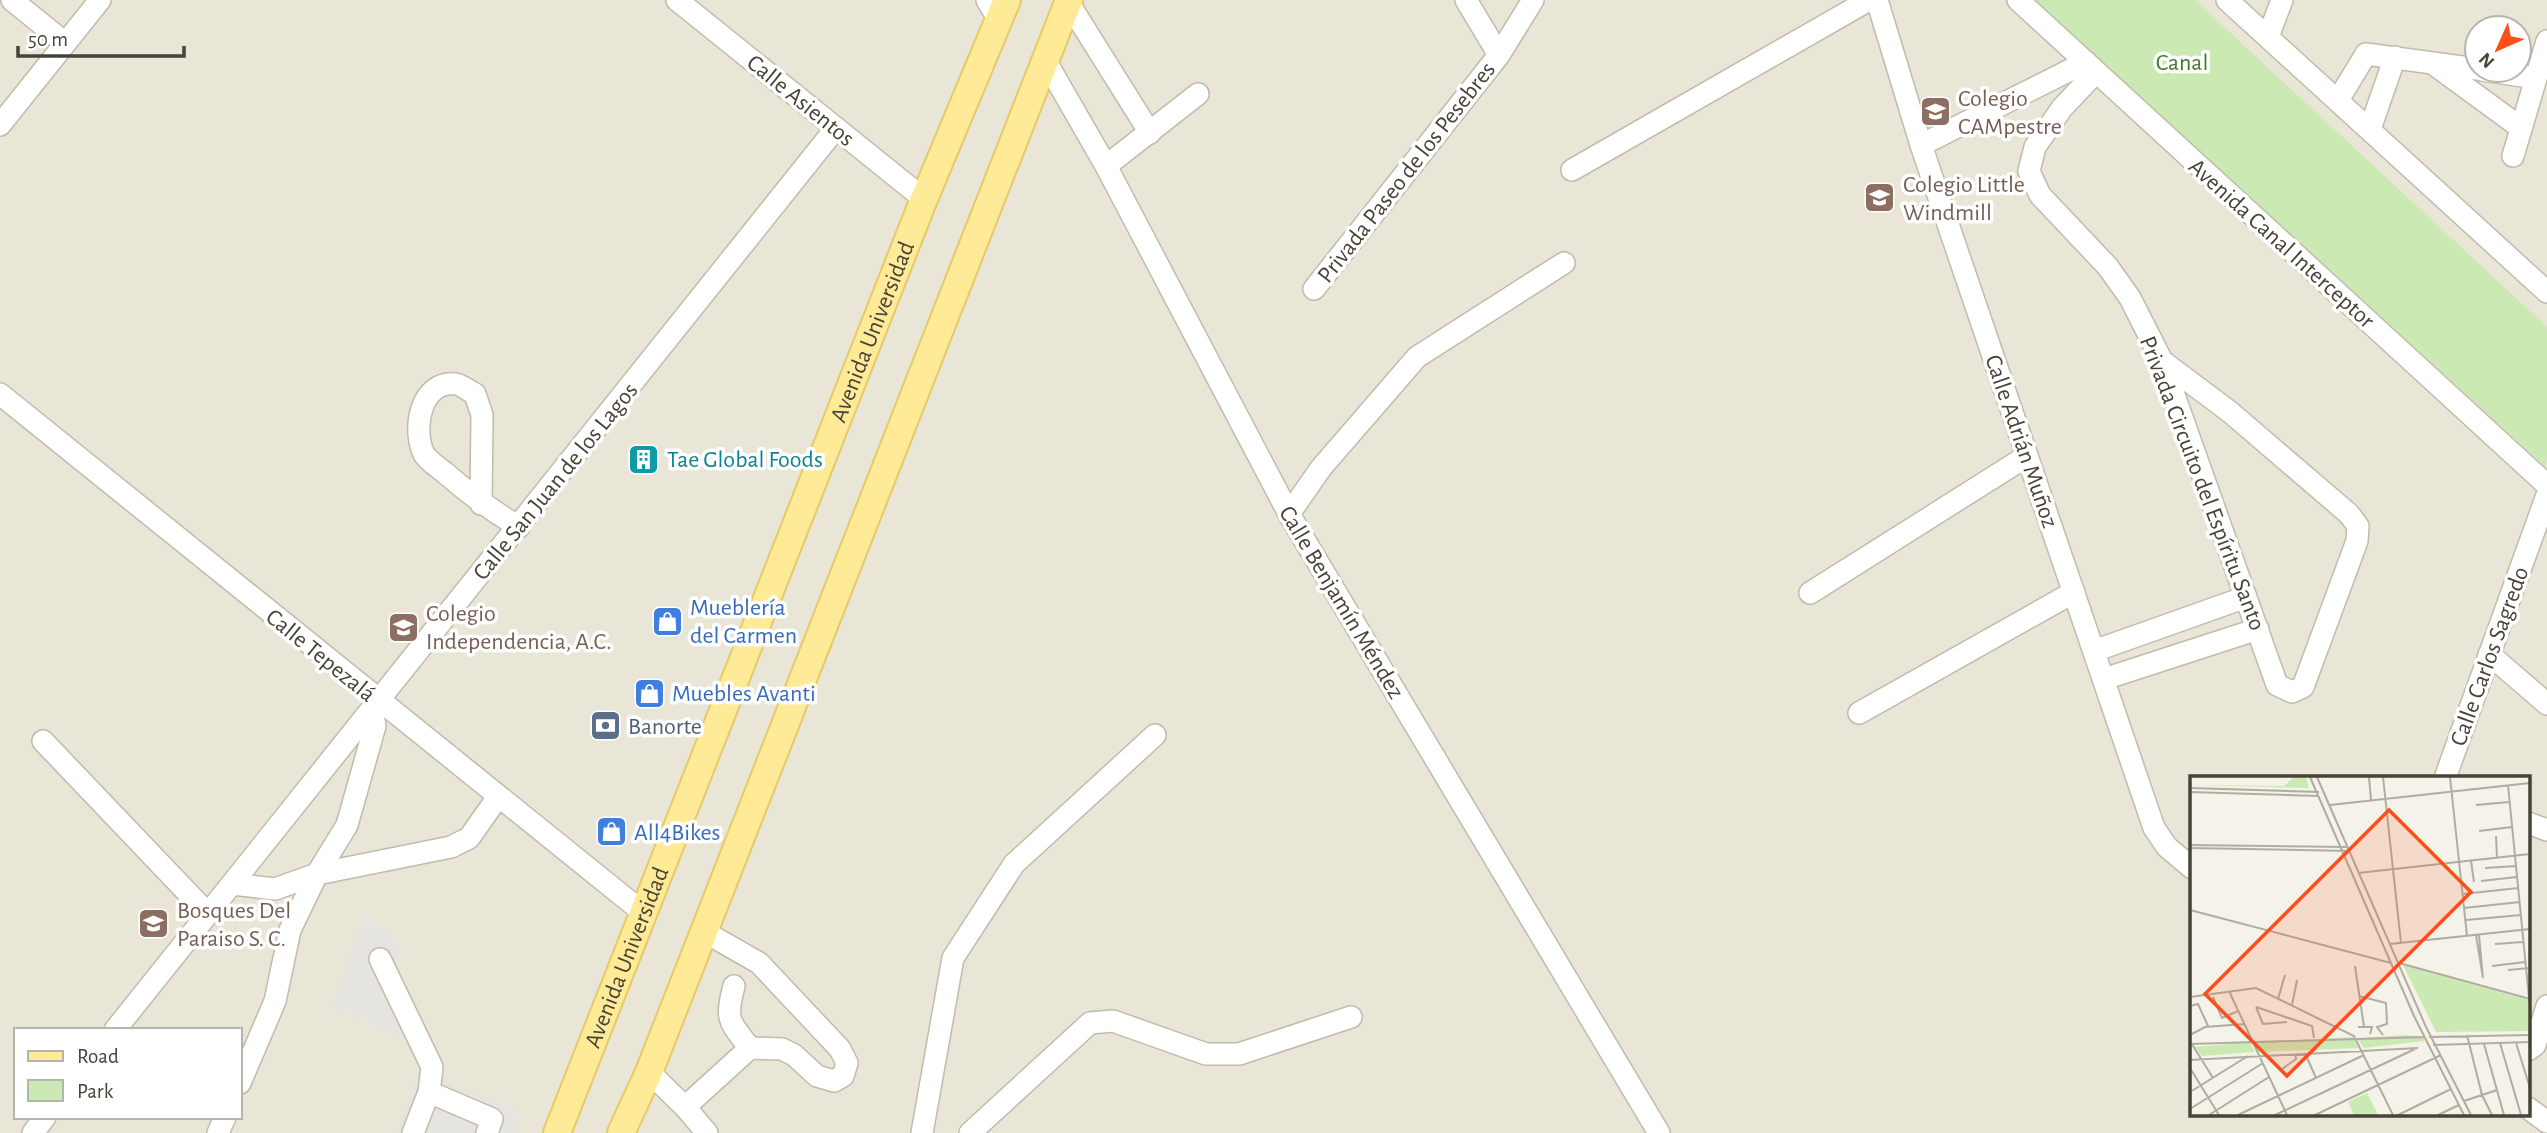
<svg xmlns="http://www.w3.org/2000/svg" width="2547" height="1133" font-family="'Alegreya Sans',sans-serif">
	<style>
		.residential { fill: #e9e5d7; fill-rule: evenodd }
		.green { fill: #cbe9b2 }
		.parking { fill: #e6e4e1 }
		.lines { fill: none; stroke-linecap: round; stroke-linejoin: round }
		.minor-casing { stroke: #c0bbab; stroke-width: 24 }
		.major-casing { stroke: #e5ca67; stroke-width: 30 }
		.minor { stroke: #fff; stroke-width: 21 }
		.major { stroke: #ffea98; stroke-width: 26 }
		.labels { text-anchor: middle; stroke-width: 7; stroke-linejoin: round; paint-order: stroke }
		.park-label { font-size: 24px; fill: #417b29; stroke: #fff }
		.education-label { font-size: 24px; fill: #785e54; stroke: #fff; text-anchor: start }
		.street-label { font-size: 24px; fill: #484337; stroke: #fff }
		.culture-label { font-size: 24px; fill: #0d838f; stroke: #fff; text-anchor: start }
		.shop-label { font-size: 24px; fill: #366cbe; stroke: #fff; text-anchor: start }
		.service-label { font-size: 24px; fill: #4e5e75; stroke: #fff; text-anchor: start }
		.inset-road { fill: none; stroke: #b0aca2; stroke-width: 2 }
		.view { fill: #fb4f19; fill-opacity: 0.15; stroke: #fb4f19; stroke-width: 3.5 }
		.inset-edge { fill: none; stroke: #484337; stroke-width: 3.5 }
	</style>
	<rect width="100%" height="100%" fill="#f5f2e9"/>
	<path class="residential" d="M0,0H2547V1133H0ZM2477,28H2519V70H2477ZM2192,778H2528V1114H2192ZM16,1030H240V1117H16Z"/>
	<polygon class="green" points="2034,0 2195,0 2547,327 2547,459 2545,466"/>
	<polygon class="parking" points="364,914 401,943 395,961 445,1081 521,1111 513,1133 396,1133 415,1080 416,1044 331,1008"/>
	<g class="lines">
		<defs>
			<g id="minor">
				<polyline points="12,0 65,43"/>
				<polyline points="677,0 924,199"/>
				<polyline points="987,0 999,20"/>
				<polyline points="1466,0 1499,55"/>
				<polyline points="1877,0 1921,145 2154,828 2167,847 2192,868"/>
				<polyline points="2018,0 2547,485"/>
				<polyline points="2227,0 2547,292"/>
				<polyline points="1068,2 1150,133"/>
				<polyline points="2268,37 2282,0"/>
				<polyline points="1045,60 1106,166 1289,514 1659,1133"/>
				<polyline points="2435,65 2521,128"/>
				<polyline points="2482,70 2536,78"/>
				<polyline points="2096,72 2062,108 2035,147 2029,171 2040,195 2108,267 2130,298 2162,361 2277,685 2292,692 2303,687 2357,541 2358,526 2349,514 2230,412 2162,361"/>
				<polyline points="2338,100 2366,54 2477,69"/>
				<polyline points="0,125 100,0"/>
				<polyline points="2370,129 2395,57"/>
				<polyline points="1921,145 2086,62"/>
				<polyline points="2513,156 2547,41"/>
				<polyline points="1106,166 1198,94"/>
				<polyline points="1572,170 1869,0"/>
				<polyline points="1314,289 1499,55 1533,0"/>
				<polyline points="0,394 645,914"/>
				<path d="M481,504L482,415L475,394C469,391 462,385 456,384C420,380 412,430 424,454C428,461 438,467 444,472C468,493 492,511 519,527"/>
				<polyline points="1289,514 1321,468 1417,357 1564,263"/>
				<polyline points="1810,593 2027,456"/>
				<polyline points="2094,651 2246,597"/>
				<polyline points="2489,654 2547,704"/>
				<polyline points="2104,679 2258,629"/>
				<polyline points="1859,713 2074,592"/>
				<polyline points="43,741 208,914"/>
				<polyline points="2445,778 2547,495"/>
				<polyline points="2528,823 2547,830"/>
				<polyline points="232,884 275,889 317,874 451,847 469,838 498,797"/>
				<polyline points="380,959 432,1067 429,1092 413,1133"/>
				<path d="M734,986C725,1021 729,1021 750,1048"/>
				<polyline points="115,1030 836,128"/>
				<polyline points="2528,1050 2535,1045 2547,1006"/>
				<polyline points="649,1072 685,1107 707,1133"/>
				<polyline points="240,1083 275,1001 290,930 317,874 347,825 375,726 372,710"/>
				<polyline points="429,1092 492,1119 487,1133"/>
				<polyline points="685,1107 750,1048 782,1049 794,1055 817,1076 834,1081 843,1076 847,1063 840,1049 759,963 703,931"/>
				<polyline points="2528,1108 2547,1122"/>
				<polyline points="33,1133 45,1117"/>
				<polyline points="218,1133 225,1117"/>
				<polyline points="922,1133 953,958 1014,864 1155,735"/>
				<polyline points="970,1133 1090,1023 1113,1021 1206,1054 1239,1054 1351,1017"/>
			</g>
			<g id="major">
				<path id="s1" d="M557,1133L924,199L1007,0"/>
				<polyline points="621,1133 649,1072 1069,0"/>
			</g>
		</defs>
		<use href="#minor" class="minor-casing"/>
		<use href="#major" class="major-casing"/>
		<use href="#minor" class="minor"/>
		<use href="#major" class="major"/>
	</g>
	<defs>
		<symbol id="school-square" viewBox="-11 -11 22 22"><rect x="-9" y="-9" width="18" height="18" rx="4" fill="#8d6e63" stroke="#fff"/><path d="M0-5L7-2L0 1L-7-2ZM-4 1L0 2.5L4 1V4Q0 6-4 4Z" fill="#fff"/></symbol>
		<symbol id="building-square" viewBox="-11 -11 22 22"><rect x="-9" y="-9" width="18" height="18" rx="4" fill="#0f9aa8" stroke="#fff"/><path d="M-4-6H4V6H1V3H-1V6H-4ZM-2.5-4.3h1.7v1.8h-1.7ZM.8-4.3h1.7v1.8H.8ZM-2.5-1h1.7V.8h-1.7ZM.8-1h1.7V.8H.8Z" fill="#fff"/></symbol>
		<symbol id="shop-square" viewBox="-11 -11 22 22"><rect x="-9" y="-9" width="18" height="18" rx="4" fill="#3f7fe0" stroke="#fff"/><path d="M-5-2.5h2.3a2.7 3.5 0 0 1 5.4 0H5L5.5 6h-11ZM-1.5-2.5h3a1.5 2.3 0 0 0-3 0Z" fill="#fff"/></symbol>
		<symbol id="bank-square" viewBox="-11 -11 22 22"><rect x="-9" y="-9" width="18" height="18" rx="4" fill="#5c6f8a" stroke="#fff"/><path d="M-6-4H6V4H-6ZM0-2.3a2.3 2.3 0 1 0 0 4.6a2.3 2.3 0 1 0 0-4.6Z" fill="#fff"/></symbol>
	</defs>
	<g fill-rule="evenodd">
		<use href="#school-square" x="1918" y="94" width="35" height="35"/>
		<use href="#school-square" x="1862" y="180" width="35" height="35"/>
		<use href="#building-square" x="626" y="442" width="35" height="35"/>
		<use href="#shop-square" x="650" y="604" width="35" height="35"/>
		<use href="#school-square" x="386" y="610" width="35" height="35"/>
		<use href="#shop-square" x="632" y="676" width="35" height="35"/>
		<use href="#bank-square" x="588" y="708" width="35" height="35"/>
		<use href="#shop-square" x="594" y="814" width="35" height="35"/>
		<use href="#school-square" x="136" y="906" width="35" height="35"/>
	</g>
	<g class="labels">
		<g class="park-label">
			<text x="2182" y="70">Canal</text>
		</g>
		<g class="education-label">
			<text x="1958" y="106">Colegio<tspan x="1958" dy="28">CAMpestre</tspan></text>
			<text x="1903" y="192">Colegio Little<tspan x="1903" dy="28">Windmill</tspan></text>
			<text x="426" y="621">Colegio<tspan x="426" dy="28">Independencia, A.C.</tspan></text>
			<text x="177" y="918">Bosques Del<tspan x="177" dy="28">Paraiso S. C.</tspan></text>
		</g>
		<g class="street-label">
			<text transform="translate(801 100) rotate(39)" y="8">Calle Asientos</text>
			<text transform="translate(1406 172) rotate(-52)" y="8">Privada Paseo de los Pesebres</text>
			<text transform="translate(2282 243) rotate(42)" y="8">Avenida Canal Interceptor</text>
			<text dy="8" stroke="none"><textPath href="#s1" startOffset="861">Avenida Universidad</textPath></text>
			<text transform="translate(2022 441) rotate(71)" y="8">Calle Adrián Muñoz</text>
			<text transform="translate(555 481) rotate(-51)" y="8">Calle San Juan de los Lagos</text>
			<text transform="translate(2203 483) rotate(69)" y="8">Privada Circuito del Espíritu Santo</text>
			<text transform="translate(1342 602) rotate(59)" y="8">Calle Benjamín Méndez</text>
			<text transform="translate(321 655) rotate(39)" y="8">Calle Tepezalá</text>
			<text transform="translate(2489 656) rotate(-70)" y="8">Calle Carlos Sagredo</text>
			<text dy="8" stroke="none"><textPath href="#s1" startOffset="189">Avenida Universidad</textPath></text>
		</g>
		<g class="culture-label">
			<text x="667" y="467">Tae Global Foods</text>
		</g>
		<g class="shop-label">
			<text x="690" y="615">Mueblería<tspan x="690" dy="28">del Carmen</tspan></text>
			<text x="672" y="701">Muebles Avanti</text>
			<text x="634" y="840">All4Bikes</text>
		</g>
		<g class="service-label">
			<text x="628" y="734">Banorte</text>
		</g>
	</g>
	<g transform="translate(2190 776)">
		<rect width="340" height="340" fill="#f5f2e9"/>
		<path d="M104,1H116L119,12L0,9L94,10ZM213,189L338,224L339,255L246,256ZM216,259L233,261L235,265L174,272L167,262ZM163,261L168,272L69,276L64,266ZM60,266L65,276L12,280L5,271ZM177,317L188,339H164L158,326Z" fill="#cbe9b2"/>
		<path class="inset-road" d="M120,1L224,240L274,339M127,1L236,251L281,339M179,1L181,24M193,1L211,167M260,1L277,160M318,9L340,232M0,12L129,16M0,16L129,20M140,29L340,7M286,29L319,26M289,55L322,51M306,60L307,82M0,69L157,71M0,72L159,75M281,85L284,106M295,92L326,90M168,97L340,78M291,105L327,101M273,118L328,112M274,132L330,126M0,134L201,187M276,144L331,139M286,159L293,202L289,159M200,168L340,153M305,168L333,166M209,187L340,223M165,190L174,251M302,190L335,186M318,194L340,192M39,215L97,339M169,220L196,227L197,248L187,251L193,259M0,221L66,212L164,260L203,339M23,221L32,242L48,235M88,223L95,199M102,229L107,204M0,230L8,228L18,250M66,231L122,250L124,262M66,231L73,248L97,246M168,251H182L180,258M0,259L15,251L54,248M277,259L292,319L302,339M239,261L340,259M0,265L23,302M310,267L331,339M326,267L340,312M0,268L234,261M294,268L314,339M243,269L340,266M115,277L126,302M0,284L228,272M0,292L29,339M92,293L106,283L105,278M0,316L58,280M274,325L307,314M0,333L73,287M19,339L79,301M48,339L174,279M85,339L225,273M125,339L251,279M208,339L261,313M248,339L269,329"/>
		<path class="view" d="M199,34L281,116L97,300L15,218Z"/>
		<rect width="340" height="340" class="inset-edge"/>
	</g>
	<rect x="14" y="1028" width="228" height="91" fill="#ffffff" stroke="#b6b4af" stroke-width="2"/>
	<rect x="28" y="1051" width="35" height="10" fill="#ffea98" stroke="#b6b4af" stroke-width="2"/>
	<text x="77" y="1063" font-size="21" fill="#484337">Road</text>
	<rect x="28" y="1080" width="35" height="21" fill="#cbe9b2" stroke="#b6b4af" stroke-width="2"/>
	<text x="77" y="1098" font-size="21" fill="#484337">Park</text>
	<g transform="translate(2498 49) rotate(225)"><circle r="33" fill="#ffffff" stroke="#b6b4af" stroke-width="2"/>
	<path d="M0-5L12 26L0 18L-12 26Z" fill="#fb4f19"/>
	<text y="-10" font-size="19" font-weight="bold" text-anchor="middle" fill="#484337">N</text>
	</g>
	<path d="M18 46v10h166v-10" fill="none" stroke="#484337" stroke-width="3.5"/>
	<text x="28" y="46" font-size="21" fill="#484337" stroke="#ffffff" stroke-width="5" paint-order="stroke">50 m</text>
</svg>
